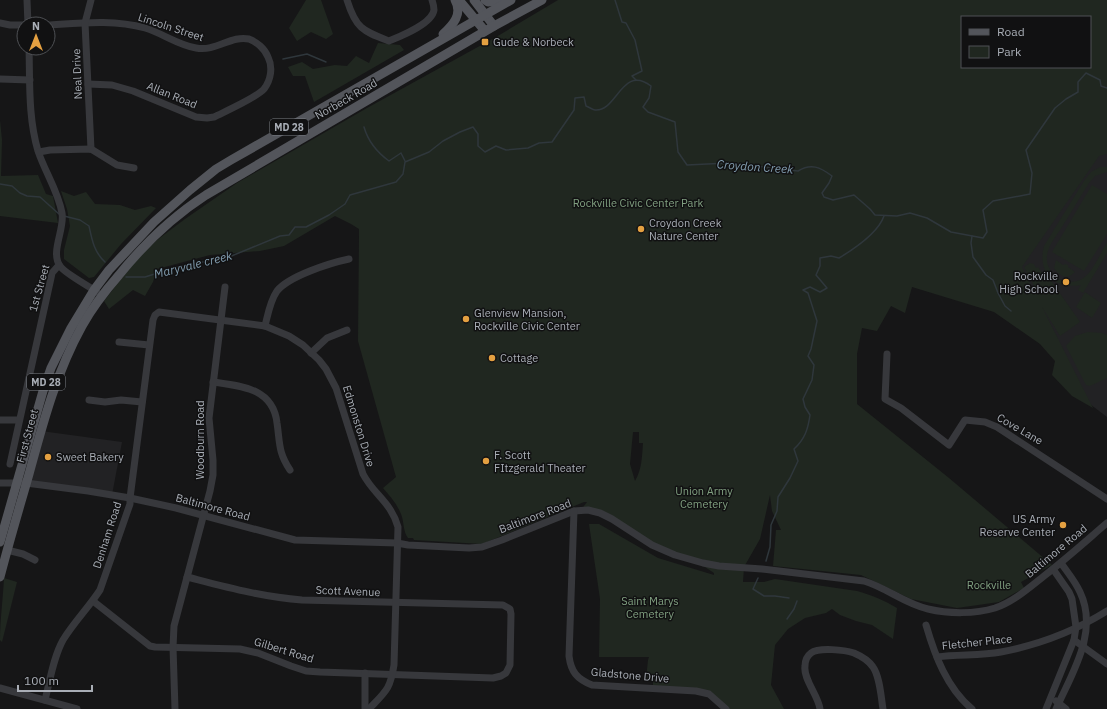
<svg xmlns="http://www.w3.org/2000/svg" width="1107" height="709" font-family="'IBM Plex Sans',sans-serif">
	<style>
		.built { fill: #222224 }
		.green { fill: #202720; fill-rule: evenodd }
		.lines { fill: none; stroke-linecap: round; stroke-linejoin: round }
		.stream { stroke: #2f373c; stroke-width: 1.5 }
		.minor { stroke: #37383c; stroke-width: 7 }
		.major { stroke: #53555b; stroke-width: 9 }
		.poi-dot { fill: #e4a041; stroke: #111112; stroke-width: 1.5 }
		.labels { text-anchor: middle; stroke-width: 3; stroke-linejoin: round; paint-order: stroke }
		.shield { fill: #111112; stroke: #7b7f85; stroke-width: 1 }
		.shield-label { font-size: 10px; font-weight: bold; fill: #a9aeb6 }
		.street-label { font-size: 11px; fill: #a9aeb6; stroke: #111112 }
		.poi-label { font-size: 11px; fill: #a9aeb6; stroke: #111112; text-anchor: start }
		.park-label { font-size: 11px; fill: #81a081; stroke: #111112 }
		.water-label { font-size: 12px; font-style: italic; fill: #829daf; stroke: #111112 }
	</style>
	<rect width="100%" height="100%" fill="#161617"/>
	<g class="built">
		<polygon points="1107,150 1107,417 1082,398 1016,263 1099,152"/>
		<polygon points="41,431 122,442 112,495 26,483"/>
	</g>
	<g class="green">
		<polygon points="306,0 321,0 333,34 326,39 311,32 297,41 289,28"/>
		<path d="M558,0H1107V154L1099,156L1022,267L1032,287L1034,286L1024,267L1030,263L1034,264L1036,268L1038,267L1045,278L1047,277L1050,279L1080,322L1060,336L1042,307L1093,408L1072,396L1052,375L1055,361L1040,344L994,312L912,287L905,313L891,306L877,331L862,328L857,354V404L949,478L1052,565L1021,582L1024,588L999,602L957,608L911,599L861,575L773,566L776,530H781L772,511L770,495L760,539L744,567L743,582H764L775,579L857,591C871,595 884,600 897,608L893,639L872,625L856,621L840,615L832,609L826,613L805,618L788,629L775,645L771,685L784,709H726L709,694L653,689V680L646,679L648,660L649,657H599L600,599L589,524H599L658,558L714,575V573L696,561L675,555L612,519L581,510L587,502H584L482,544L414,540L413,538H408C403,532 404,521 401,514C397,504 390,496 383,488L396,477L358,341L359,236V229L351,224L335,216L284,246L260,251L210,255L157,269L153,282L145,296L133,290L109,309L104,301L135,261L157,240L185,219L237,183L367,108L496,37ZM962,17H1090V67H962ZM633,432H639V443H643C642,456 642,469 635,481L630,464Z"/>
		<polygon points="378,43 400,45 404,50 314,102 305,76 293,76 288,67 302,62 313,69 335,65 347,66 356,56 369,63"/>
		<polygon points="0,120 2,140 1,176 38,175 46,194 53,196 58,223 0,216"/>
		<path d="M1100,167H1107V172L1095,176L1089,183C1079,199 1070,214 1060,230C1056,236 1050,244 1048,251C1041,273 1068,292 1086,276C1094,269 1101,252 1107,243V253L1083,293L1078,290L1081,285C1054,290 1037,272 1044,246L1084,181L1091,172Z"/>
		<polygon points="1092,185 1107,194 1107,234 1084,271 1052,252"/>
		<polygon points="61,191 74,196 86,192 95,204 120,205 135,210 151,206 156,208 121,244 94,277 89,278 64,259 64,250 70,226 67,209"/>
		<path d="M1056,260L1063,265L1065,264L1068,265V267L1075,272C1068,280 1060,277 1054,268Z"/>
		<polygon points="1085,292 1101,303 1092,318 1076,307"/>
		<polygon points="1088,332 1102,333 1107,335 1107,378 1090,386 1086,385 1066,346 1075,336"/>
		<path d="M4,578L17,582L2,642L0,640C0,620 3,599 4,578Z"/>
	</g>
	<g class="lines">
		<g class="stream">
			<polyline points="615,0 622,22 626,23 635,40 642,71 632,76 636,80"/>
			<polyline points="283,59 307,54 326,62"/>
			<path d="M364,127C368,141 378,153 389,161L401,153L405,161"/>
			<polyline points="0,184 12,186 20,193 27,196 40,197 59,214"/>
			<path d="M64,216L80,220L89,226C92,240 94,252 105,262"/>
			<polyline points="972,236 971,243 973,257 986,275 993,280 998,293 1005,306 1011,311"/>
			<path d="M126,277H145L177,267L229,257L280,236L289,235L295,227H306L329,215L345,204L350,195L396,182L403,174L405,162L429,152L443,141L460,132L473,127L478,134V146L485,152L496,146L506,150L528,148L539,143L552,142L574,110L575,98L584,97L586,106C589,107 593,110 595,110C617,112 622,64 651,86L649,98L643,107L648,112L675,122L678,152L687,165L728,163L798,171C811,163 820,167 832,176L829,183L822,193L824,197L833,200L854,195L870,209L875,215L897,216L910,213L927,218L951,232L983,238L987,232L983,210L993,201L1030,194L1032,173L1026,150L1055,108L1066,99L1078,92V82L1086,73L1100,80L1101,86L1107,88"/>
			<path d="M766,561L770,547L771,525L777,511L778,497L790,478L798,461L794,449C805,439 808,429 810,415L805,407L803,399L812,380L814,365L808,356L811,349L817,321L808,293L803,290L810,287L820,292L827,288L816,275L820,266V258L831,256L839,258C854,249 878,233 884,216"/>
			<polyline points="758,578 753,589 764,596 775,596 789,598"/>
			<polyline points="787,619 794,609 797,601"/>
		</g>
		<g class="minor">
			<polyline points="27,0 28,24"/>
			<path d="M347,0C356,29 363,31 389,41C401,36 432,24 434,10C434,7 433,3 432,0"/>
			<polyline points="0,23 10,25 24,25"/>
			<path d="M48,25C80,23 114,19 145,28C162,33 178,45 196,48C216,52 231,35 249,39C257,42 265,49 268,57C273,67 271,80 264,89C256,98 226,111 214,117L207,118L196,117L133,91L112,85L88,84"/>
			<path d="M29,48C30,82 28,117 38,151C45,172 58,191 62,213C65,229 50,252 60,266C64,273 89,286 97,292"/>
			<polyline points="0,79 30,80"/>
			<polyline points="91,149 85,23 91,0"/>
			<polyline points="39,152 50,150 91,149 117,165 134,168"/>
			<path d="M265,326C268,314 270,301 277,291C289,276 330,263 349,259"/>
			<polyline points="119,342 149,345"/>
			<polyline points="311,353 327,338 347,330"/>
			<polyline points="887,354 885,399 901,408 949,445 965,420 985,422 997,427 1107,499"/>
			<path d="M213,382C241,386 273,388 277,423C280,443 278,452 290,470"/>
			<polyline points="89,400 105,402 121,400 142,402"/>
			<polyline points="0,420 19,420"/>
			<polyline points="10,464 51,278 52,273 59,265"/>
			<path d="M0,483H26L88,491L130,498L176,508L295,540L397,543L408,545L469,548L482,547L502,540L574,511L588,510L600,513L612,519L652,545L675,555L703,563L719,566L762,569L864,581C887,588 905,604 928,609C949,614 975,614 995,608C1013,602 1029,588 1044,576C1066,559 1086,541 1107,523"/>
			<path d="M574,511L569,656C571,672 577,679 592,685L696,691L709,694L726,709"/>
			<polyline points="7,550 23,554 35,560"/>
			<path d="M93,601L150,646L155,647L240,649L258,653L291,666L306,671L320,672L493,678L501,676L506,673L510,665L511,614L510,609L503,605L302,600C262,597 226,587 187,577"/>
			<path d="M926,625C935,656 947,688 972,709"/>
			<polyline points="1074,640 1107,664"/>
			<path d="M937,657C958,654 980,656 1001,652C1038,645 1075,631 1107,611"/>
			<polyline points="0,688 77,709"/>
			<path d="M45,700C50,681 53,658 63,640C74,622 89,607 100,590L130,504V498L153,320L155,315L159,312L265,326L289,336L303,345L319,360L326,369L336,388L363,474C374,495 391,502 398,527L394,665C390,690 386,691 369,709"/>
			<polyline points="1056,701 1066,709"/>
			<polyline points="175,709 173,647 174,626 210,491 213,475 213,460 209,418 225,287"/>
			<polyline points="365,709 365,673"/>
			<path d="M820,709C818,695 803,679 805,666C805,661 807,656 811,653C819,647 845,650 854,653C861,656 869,661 873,667C880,677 881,697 883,709"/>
			<polyline points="1046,709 1074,640 1076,627 1072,599 1069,592 1053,569"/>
			<path d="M1056,709C1072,673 1099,632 1080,592C1075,581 1068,573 1061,563"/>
		</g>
		<g class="major">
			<polyline points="459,0 485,31"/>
			<polyline points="474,0 494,26"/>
			<polyline points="485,0 488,2 506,0"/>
			<path d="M443,34C453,25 463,14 455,0"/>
			<polyline points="0,542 43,391 51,368 71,328 94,290 109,270 154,222 190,190 216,169 231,160 511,0"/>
			<path d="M0,577C9,542 19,509 29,474C43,423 56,373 82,326C92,308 105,291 119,275C144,244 172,217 206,195L494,26L542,0"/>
		</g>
	</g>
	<g class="poi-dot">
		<rect x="481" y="38" width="8" height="8" rx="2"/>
		<circle cx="641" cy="229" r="4"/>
		<circle cx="1066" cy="282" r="4"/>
		<circle cx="466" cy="319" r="4"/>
		<circle cx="492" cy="358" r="4"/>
		<circle cx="48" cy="457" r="4"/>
		<circle cx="486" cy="461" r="4"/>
		<circle cx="1063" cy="525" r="4"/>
	</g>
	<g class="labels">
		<g class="shield">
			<rect x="270" y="119" width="38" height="16" rx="3"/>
			<rect x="27" y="374" width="38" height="16" rx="3"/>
		</g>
		<g class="shield-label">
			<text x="289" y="131">MD 28</text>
			<text x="46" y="386">MD 28</text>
		</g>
		<g class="street-label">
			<text transform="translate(171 27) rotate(18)" y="4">Lincoln Street</text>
			<text transform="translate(77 74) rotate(-92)" y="4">Neal Drive</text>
			<text transform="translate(172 95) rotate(22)" y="4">Allan Road</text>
			<text transform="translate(346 99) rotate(-30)" y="4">Norbeck Road</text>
			<text transform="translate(39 288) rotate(-74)" y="4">1st Street</text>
			<text transform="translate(359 426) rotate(73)" y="4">Edmonston Drive</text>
			<text transform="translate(1020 429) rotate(30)" y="4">Cove Lane</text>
			<text transform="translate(27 436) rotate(-75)" y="4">First Street</text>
			<text transform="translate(200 440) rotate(-90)" y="4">Woodburn Road</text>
			<text transform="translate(213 507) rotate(15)" y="4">Baltimore Road</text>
			<text transform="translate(535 516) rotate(-21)" y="4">Baltimore Road</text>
			<text transform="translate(107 535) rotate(-72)" y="4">Denham Road</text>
			<text transform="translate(1056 551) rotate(-40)" y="4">Baltimore Road</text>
			<text transform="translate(348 591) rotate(2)" y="4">Scott Avenue</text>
			<text transform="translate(977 642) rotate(-6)" y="4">Fletcher Place</text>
			<text transform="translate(284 650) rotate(17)" y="4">Gilbert Road</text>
			<text transform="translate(630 675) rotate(5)" y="4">Gladstone Drive</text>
		</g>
		<g class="poi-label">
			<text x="493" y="46">Gude &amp; Norbeck</text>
			<text x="649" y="227">Croydon Creek<tspan x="649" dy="13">Nature Center</tspan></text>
			<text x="1058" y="280" text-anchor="end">Rockville<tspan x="1058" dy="13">High School</tspan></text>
			<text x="474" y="317">Glenview Mansion,<tspan x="474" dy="13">Rockville Civic Center</tspan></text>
			<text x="500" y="362">Cottage</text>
			<text x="494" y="459">F. Scott<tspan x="494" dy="13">FItzgerald Theater</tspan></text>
			<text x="56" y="461">Sweet Bakery</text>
			<text x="1055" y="523" text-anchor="end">US Army<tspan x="1055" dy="13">Reserve Center</tspan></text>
		</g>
		<g class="park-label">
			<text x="638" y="207">Rockville Civic Center Park</text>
			<text x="704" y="495">Union Army<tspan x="704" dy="13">Cemetery</tspan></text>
			<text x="989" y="589">Rockville</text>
			<text x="650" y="605">Saint Marys<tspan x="650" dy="13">Cemetery</tspan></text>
		</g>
		<g class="water-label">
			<text transform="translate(755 167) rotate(4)" y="4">Croydon Creek</text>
			<text transform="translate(193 265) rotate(-14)" y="4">Maryvale creek</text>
		</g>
	</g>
	<rect x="961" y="16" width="130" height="52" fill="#111112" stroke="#4e5054"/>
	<rect x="969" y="29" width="20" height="6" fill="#53555b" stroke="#4e5054"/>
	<text x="997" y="36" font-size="12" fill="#a9aeb6">Road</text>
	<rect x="969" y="46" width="20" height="12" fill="#202720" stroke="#4e5054"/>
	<text x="997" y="56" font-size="12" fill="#a9aeb6">Park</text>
	<g transform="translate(36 36)"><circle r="19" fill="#111112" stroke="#4e5054"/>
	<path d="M0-3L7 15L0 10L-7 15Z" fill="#e4a041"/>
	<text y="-6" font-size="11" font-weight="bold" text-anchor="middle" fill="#a9aeb6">N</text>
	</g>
	<path d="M18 685v6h74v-6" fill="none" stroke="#a9aeb6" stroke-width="2"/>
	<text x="24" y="685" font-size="12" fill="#a9aeb6" stroke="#111112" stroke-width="3" paint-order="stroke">100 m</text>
</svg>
